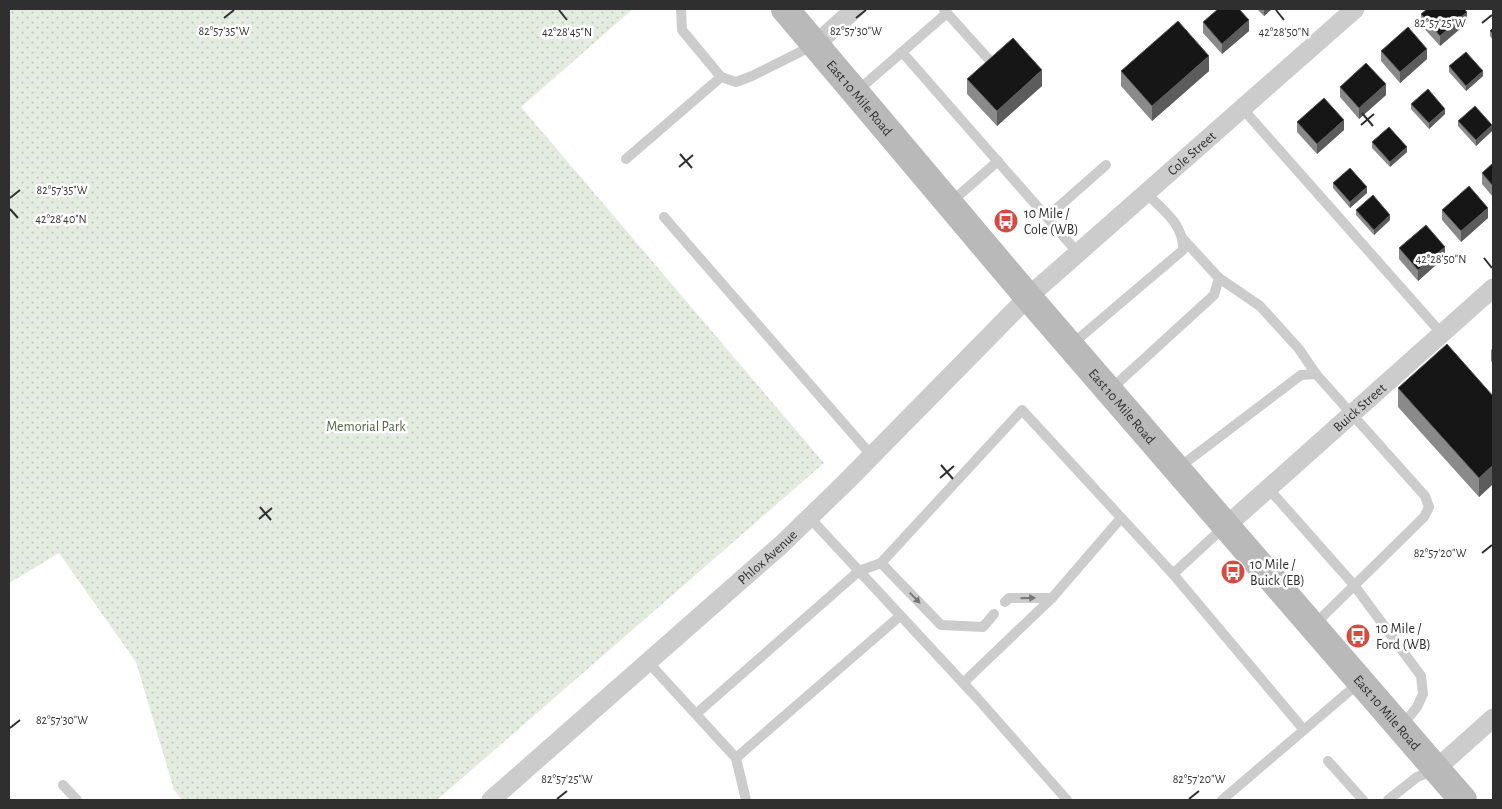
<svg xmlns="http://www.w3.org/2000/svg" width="1502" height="809" font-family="'Alegreya Sans',sans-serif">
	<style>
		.green { fill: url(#green-dots) }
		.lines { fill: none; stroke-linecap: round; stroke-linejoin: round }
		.lane { stroke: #ccc; stroke-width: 10 }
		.street { stroke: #ccc; stroke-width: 19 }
		.secondary { stroke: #b9b9b9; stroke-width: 28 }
		.wall { fill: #8a8a8a }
		.shaded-wall { fill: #5c5c5c }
		.building { fill: #161616; stroke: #5c5c5c }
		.oneway { fill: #767676 }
		.ticks { fill: none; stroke: #2f2f2f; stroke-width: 2 }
		.labels { text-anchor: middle; stroke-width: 5; stroke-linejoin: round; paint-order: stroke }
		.street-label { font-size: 14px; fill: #2f2f2f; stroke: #fff }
		.poi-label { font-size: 14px; fill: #2f2f2f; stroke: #fff; text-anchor: start }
		.park-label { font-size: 14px; fill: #4e6740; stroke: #fff }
		.ticks-label { font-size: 12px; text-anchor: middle; fill: #2f2f2f; stroke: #fff; stroke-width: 5; stroke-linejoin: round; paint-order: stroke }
	</style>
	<defs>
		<pattern id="green-dots" width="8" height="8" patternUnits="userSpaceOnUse" patternTransform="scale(1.25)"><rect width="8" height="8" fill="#e4ebdf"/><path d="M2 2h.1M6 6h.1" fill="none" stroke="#c4cac0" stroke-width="1.8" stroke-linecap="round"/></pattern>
	</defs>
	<rect width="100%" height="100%" fill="#fff"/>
	<polygon class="green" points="9,9 633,9 521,107 824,463 437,800 182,800 174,790 136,662 59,553 9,583"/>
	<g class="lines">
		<g class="lane">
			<polyline points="681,9 682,30 721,77 736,82 752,76 814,45"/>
			<polyline points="947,13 992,63"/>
			<polyline points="902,52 1078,253"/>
			<polyline points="856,92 947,13 944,9"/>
			<polyline points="1242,108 1442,334"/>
			<polyline points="626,159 721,77"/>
			<polyline points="950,203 998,161"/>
			<polyline points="664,217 872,456"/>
			<polyline points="1047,217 1106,165"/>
			<polyline points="1219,278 1260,306 1299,349 1316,374"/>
			<path d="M1071,345L1183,250C1184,224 1162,209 1146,193"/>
			<polyline points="1110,390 1214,295 1219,278 1183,239"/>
			<polyline points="1177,469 1301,375 1316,374 1425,496 1429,507 1424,517 1313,626"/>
			<polyline points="1268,488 1354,585 1421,676 1423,694 1417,707 1402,726"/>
			<polyline points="809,517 978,699 1067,800"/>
			<polyline points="881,563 941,625 983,627 994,614"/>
			<polyline points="1173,574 1224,527"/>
			<polyline points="1005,602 1009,598 1052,598"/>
			<polyline points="648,662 736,758 746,800"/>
			<polyline points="963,683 1052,598 1121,518"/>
			<polyline points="696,714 859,571 881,563 1022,410 1173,574 1304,730"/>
			<polyline points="736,758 900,616"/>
			<polyline points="1328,761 1363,800"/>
			<polyline points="63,785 77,800"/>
			<polyline points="1222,800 1360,682"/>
			<polyline points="1388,800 1417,777 1435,770"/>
		</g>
		<g class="street">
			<polyline points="816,44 855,9"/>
			<path id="s1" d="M1225,527L1493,288"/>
			<polyline points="1436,769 1493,718"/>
			<path id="s2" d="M491,800L781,545L845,483L1028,297L1355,9"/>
		</g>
		<path class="secondary" id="s3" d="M785,9L1028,297L1463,800"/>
	</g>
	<g class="wall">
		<polygon points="1257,9 1272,9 1264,16"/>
		<polygon points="1421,14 1467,23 1440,46 1421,25"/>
		<polygon points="1203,22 1249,31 1222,54 1203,33"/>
		<polygon points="1493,28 1493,40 1490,36 1490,31"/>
		<polygon points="1381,51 1427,59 1400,83 1381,61"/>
		<polygon points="1449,66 1483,76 1466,91 1449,72"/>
		<polygon points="1121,71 1209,71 1152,121 1121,86"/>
		<polygon points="967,79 1042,86 997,126 967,94"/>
		<polygon points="1340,87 1386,95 1359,119 1340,97"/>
		<polygon points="1411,104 1445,114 1429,129 1411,109"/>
		<polygon points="1458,121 1492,131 1476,146 1458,126"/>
		<polygon points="1297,122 1344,130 1317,154 1297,132"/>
		<polygon points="1372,142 1407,152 1390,167 1372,148"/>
		<polygon points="1493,163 1493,197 1482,184 1482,173"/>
		<polygon points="1333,183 1367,193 1350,208 1333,188"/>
		<polygon points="1356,210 1390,220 1374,235 1356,215"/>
		<polygon points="1442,210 1488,218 1461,242 1442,220"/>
		<polygon points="1399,248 1445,257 1418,281 1399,259"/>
		<polygon points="1493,348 1493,364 1491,361 1491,350"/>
		<polygon points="1398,388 1493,396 1493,484 1479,497 1398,407"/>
	</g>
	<g class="shaded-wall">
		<polygon points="1264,9 1272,9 1264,16"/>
		<polygon points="1467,12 1467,23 1440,46 1440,36"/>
		<polygon points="1249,20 1249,31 1222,54 1222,44"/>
		<polygon points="1427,49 1427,59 1400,83 1400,72"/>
		<polygon points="1209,56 1209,71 1152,121 1152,106"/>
		<polygon points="1042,70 1042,86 997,126 997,111"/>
		<polygon points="1483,71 1483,76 1466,91 1466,86"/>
		<polygon points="1386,84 1386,95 1359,119 1359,108"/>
		<polygon points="1445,109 1445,114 1429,129 1429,123"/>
		<polygon points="1344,120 1344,130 1317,154 1317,144"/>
		<polygon points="1492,125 1492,131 1476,146 1476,140"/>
		<polygon points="1407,147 1407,152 1390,167 1390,162"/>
		<polygon points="1367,187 1367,193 1350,208 1350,202"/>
		<polygon points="1488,208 1488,218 1461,242 1461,231"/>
		<polygon points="1390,215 1390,220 1374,235 1374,230"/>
		<polygon points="1445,247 1445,257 1418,281 1418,270"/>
		<polygon points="1493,465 1493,484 1479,497 1479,478"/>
	</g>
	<g class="building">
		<polygon points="1218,9 1239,9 1249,20 1222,44 1203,22"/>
		<polygon points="1427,9 1464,9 1467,12 1440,36 1421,14"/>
		<polygon points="1178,21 1209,56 1152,106 1121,71"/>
		<polygon points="1408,27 1427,49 1400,72 1381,51"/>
		<polygon points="1493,28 1493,34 1490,31"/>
		<polygon points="1013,38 1042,70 997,111 967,79"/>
		<polygon points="1466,52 1483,71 1466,86 1449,66"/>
		<polygon points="1366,63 1386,84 1359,108 1340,87"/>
		<polygon points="1428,89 1445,109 1429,123 1411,104"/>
		<polygon points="1324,98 1344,120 1317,144 1297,122"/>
		<polygon points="1475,106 1492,125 1476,140 1458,121"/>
		<polygon points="1389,127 1407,147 1390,162 1372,142"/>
		<polygon points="1493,163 1493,186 1482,173"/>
		<polygon points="1350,168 1367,187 1350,202 1333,183"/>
		<polygon points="1469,186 1488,208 1461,231 1442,210"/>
		<polygon points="1373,195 1390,215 1374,230 1356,210"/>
		<polygon points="1426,225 1445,247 1418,270 1399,248"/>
		<polygon points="1447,344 1493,396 1493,465 1479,478 1398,388"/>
	</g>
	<defs><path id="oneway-solid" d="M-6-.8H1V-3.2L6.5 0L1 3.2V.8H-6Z" transform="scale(1.25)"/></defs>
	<g class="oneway">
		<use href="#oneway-solid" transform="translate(915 598) rotate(46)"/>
		<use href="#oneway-solid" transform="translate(1028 598) rotate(-1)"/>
	</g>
	<path class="ticks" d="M559,10L567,20M1276,10L1284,20M224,18L234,10M856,18L866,10M1482,23L1492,15M1362,113L1373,126M1361,125L1374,114M680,154L692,168M679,167L693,155M10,198L20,190M10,209L18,218M1484,258L1492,268M941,465L953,479M940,478L954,466M260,507L271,520M259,519L272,508M1482,553L1492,545M10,728L20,720M557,799L567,791M1189,799L1199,791"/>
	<defs>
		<symbol id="bus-disc" viewBox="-11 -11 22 22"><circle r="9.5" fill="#d64a42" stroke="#fff"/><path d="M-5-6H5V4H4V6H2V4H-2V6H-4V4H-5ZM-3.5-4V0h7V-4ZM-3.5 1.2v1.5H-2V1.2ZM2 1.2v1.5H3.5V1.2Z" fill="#fff"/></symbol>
	</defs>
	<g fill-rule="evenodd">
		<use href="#bus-disc" x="992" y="207" width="28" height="28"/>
		<use href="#bus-disc" x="1219" y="558" width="28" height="28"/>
		<use href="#bus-disc" x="1344" y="622" width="28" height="28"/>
	</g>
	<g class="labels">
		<g class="street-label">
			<text dy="5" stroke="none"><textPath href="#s3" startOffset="116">East 10 Mile Road</textPath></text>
			<text dy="5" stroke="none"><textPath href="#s2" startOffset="954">Cole Street</textPath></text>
			<text dy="5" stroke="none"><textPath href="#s3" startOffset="521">East 10 Mile Road</textPath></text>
			<text dy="5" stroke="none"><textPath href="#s1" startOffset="180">Buick Street</textPath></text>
			<text dy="5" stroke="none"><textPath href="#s2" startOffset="368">Phlox Avenue</textPath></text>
			<text dy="5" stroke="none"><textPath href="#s3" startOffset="926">East 10 Mile Road</textPath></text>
		</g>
		<g class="poi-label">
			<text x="1024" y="218">10 Mile /<tspan x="1024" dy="16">Cole (WB)</tspan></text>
			<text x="1250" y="569">10 Mile /<tspan x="1250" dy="16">Buick (EB)</tspan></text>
			<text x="1376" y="633">10 Mile /<tspan x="1376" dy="16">Ford (WB)</tspan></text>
		</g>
		<g class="park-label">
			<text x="366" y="431">Memorial Park</text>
		</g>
	</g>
	<g class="ticks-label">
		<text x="1440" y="27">82°57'25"W</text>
		<text x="856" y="35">82°57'30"W</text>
		<text x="224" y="35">82°57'35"W</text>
		<text x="567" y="36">42°28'45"N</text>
		<text x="1284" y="36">42°28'50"N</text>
		<text x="62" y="194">82°57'35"W</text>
		<text x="61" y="223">42°28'40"N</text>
		<text x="1441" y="263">42°28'50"N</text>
		<text x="1440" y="557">82°57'20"W</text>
		<text x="62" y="724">82°57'30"W</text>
		<text x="567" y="783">82°57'25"W</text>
		<text x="1199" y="783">82°57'20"W</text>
	</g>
	<rect width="1502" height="809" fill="none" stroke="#2f2f2f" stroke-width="20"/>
</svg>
